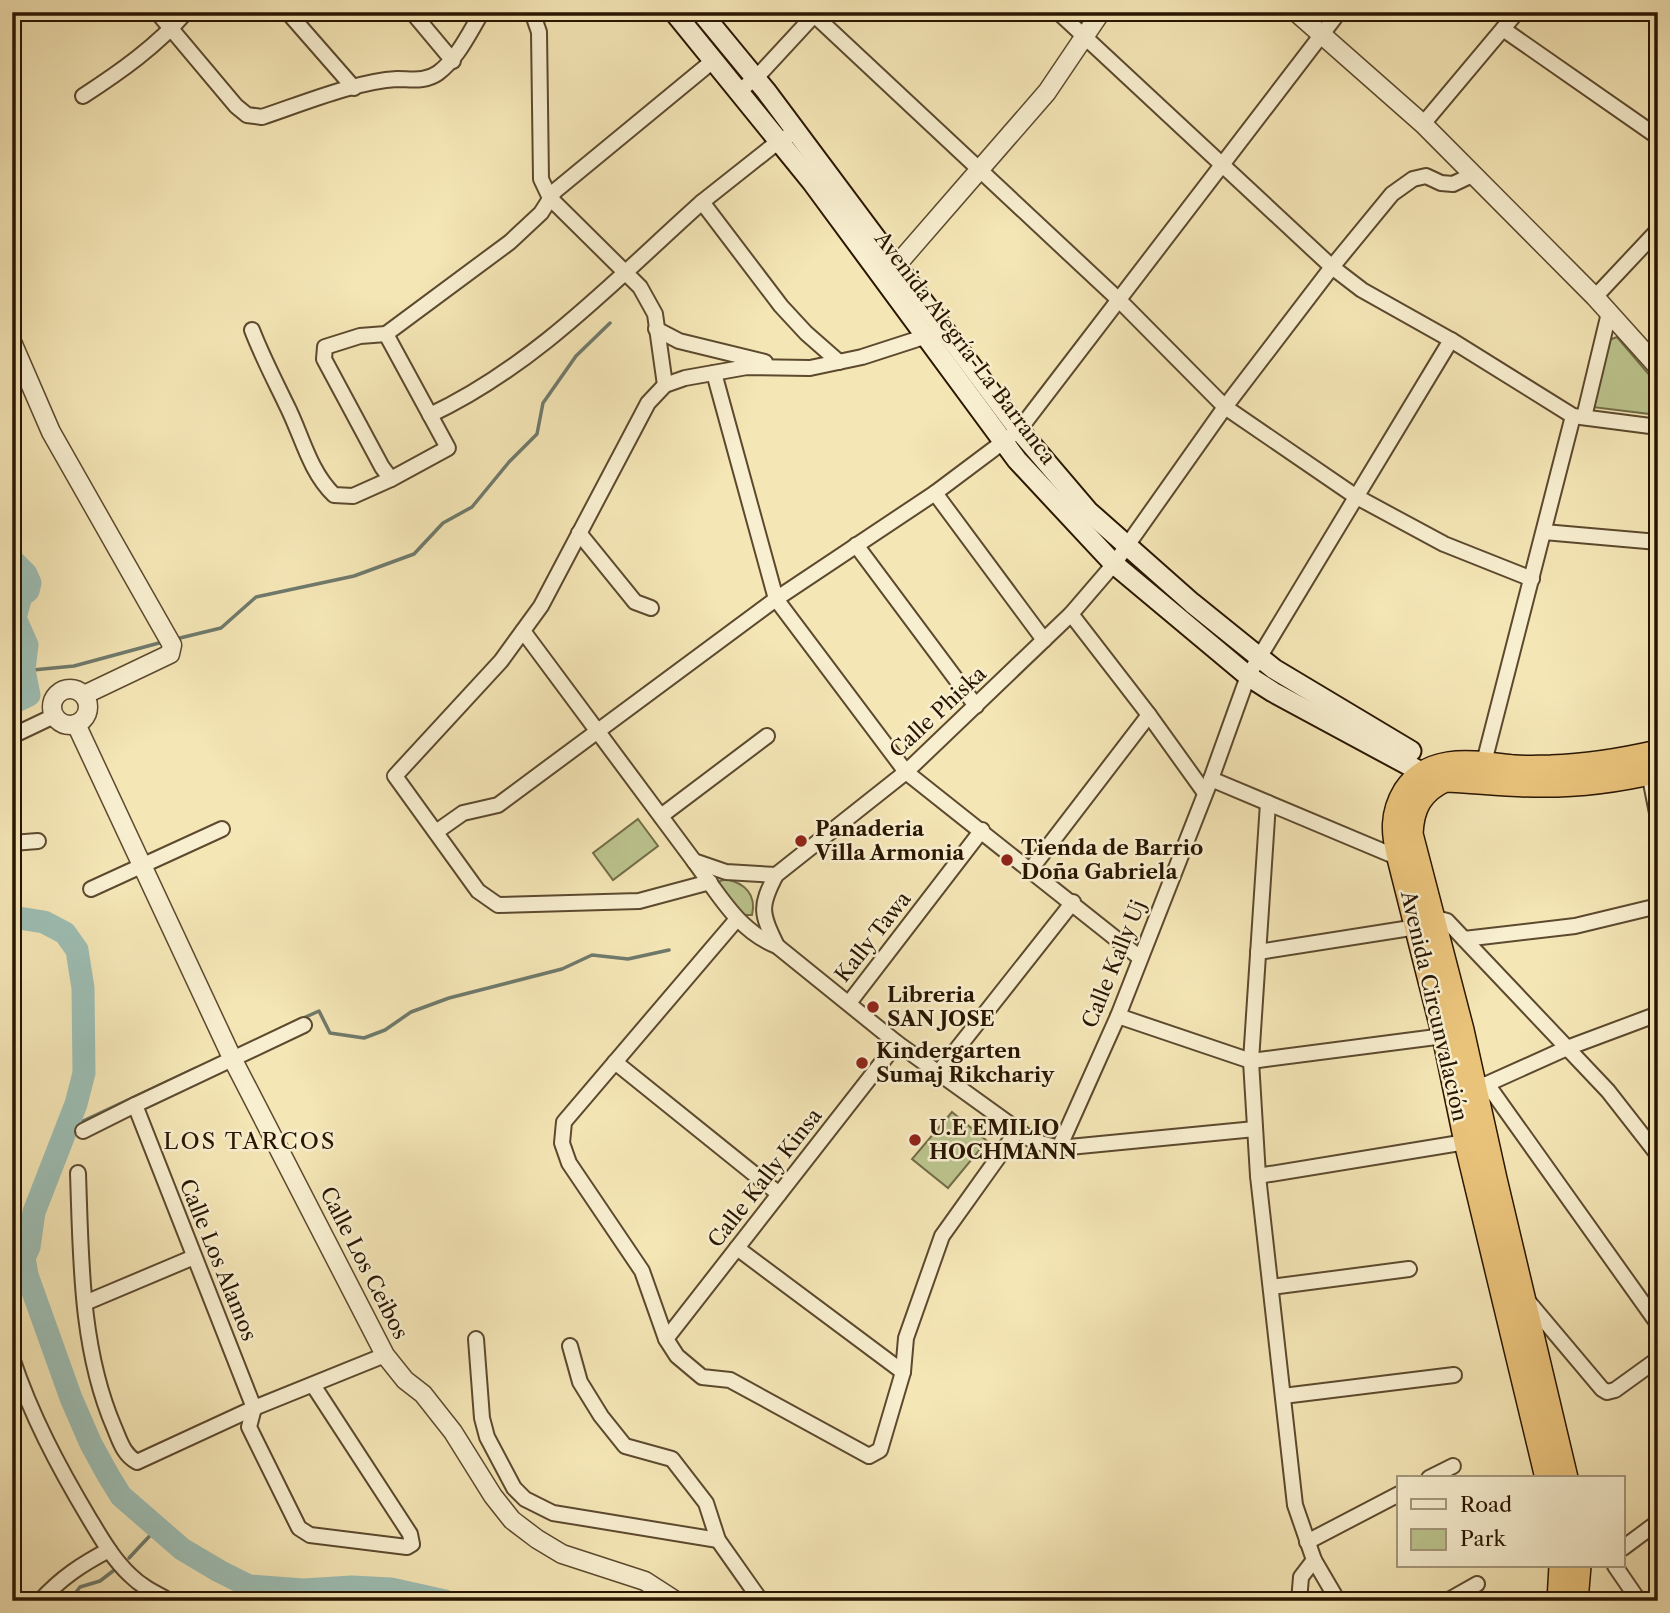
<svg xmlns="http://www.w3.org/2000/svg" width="1670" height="1613" font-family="'Libre Caslon Text',serif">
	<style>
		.green { fill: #bcc58e; stroke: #726d48; stroke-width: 2 }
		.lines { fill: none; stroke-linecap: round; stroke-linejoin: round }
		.stream { stroke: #6f7a6c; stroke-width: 3.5 }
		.river { stroke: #9dbeb4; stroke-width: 23 }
		.minor-casing { stroke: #5c492e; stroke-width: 18 }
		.tertiary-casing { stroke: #5c492e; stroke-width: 21 }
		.secondary-casing { stroke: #291501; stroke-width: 23 }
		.trunk-casing { stroke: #291501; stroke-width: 26 }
		.minor { stroke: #f8efd0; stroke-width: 14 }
		.tertiary { stroke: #f8efd0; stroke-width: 18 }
		.secondary { stroke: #f8efd0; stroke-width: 19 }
		.trunk { stroke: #eac37b; stroke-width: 23 }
		.poi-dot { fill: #8f2418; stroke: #f8efd0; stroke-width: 2.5 }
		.labels { text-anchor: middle; stroke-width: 5; stroke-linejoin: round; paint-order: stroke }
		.street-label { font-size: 21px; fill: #291501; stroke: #f8efd0 }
		.poi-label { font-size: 21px; font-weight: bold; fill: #291501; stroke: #f8efd0; text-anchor: start }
		.neighbourhood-label { font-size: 23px; letter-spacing: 2px; fill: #291501; stroke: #f8efd0 }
	</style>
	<rect width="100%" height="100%" fill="#f5e6b6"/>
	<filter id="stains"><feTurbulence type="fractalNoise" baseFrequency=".00286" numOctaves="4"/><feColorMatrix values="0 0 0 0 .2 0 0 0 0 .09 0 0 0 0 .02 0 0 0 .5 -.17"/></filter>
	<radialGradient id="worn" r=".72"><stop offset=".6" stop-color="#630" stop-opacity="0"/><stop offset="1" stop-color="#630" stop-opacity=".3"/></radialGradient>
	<g class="green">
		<polygon points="1617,337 1658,385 1658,415 1592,407 1609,340"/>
		<polygon points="638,819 658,846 613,880 593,853"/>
		<path d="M726,879C744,883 757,894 752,915H744L716,887L720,881Z"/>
		<polygon points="952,1112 987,1141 948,1188 912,1159"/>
	</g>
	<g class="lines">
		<g class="stream">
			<polyline points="180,638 221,628 256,597 354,576 414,554 443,523 472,507 509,462 537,434 543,403 576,356 610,323"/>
			<polyline points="12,672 74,666 159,643"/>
			<polyline points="299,1020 319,1011 330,1033 364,1038 385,1030 411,1012 449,998 562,969 592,955 628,959 669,950"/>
			<polyline points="66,1129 196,1068"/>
			<polyline points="129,1558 158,1527"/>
			<polyline points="69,1601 80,1587 100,1581 113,1571"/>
		</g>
		<g class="river">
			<polyline points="12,560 26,574 30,583 28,591 21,596 15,618 27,645 24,670 29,695 12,703"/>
			<polyline points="12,917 44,922 65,933 77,950 83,988 84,1073 76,1104 34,1212 29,1247 24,1258 27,1275 71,1398 91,1444 108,1475 121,1496 182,1549 219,1571 249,1586 303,1590 352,1587 391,1589 445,1601"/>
		</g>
		<defs>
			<g id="minor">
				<path d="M157,12L236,106L247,115L262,117C301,104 357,81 397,79C412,79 425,82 438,73C458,58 469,33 482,12"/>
				<polyline points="412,12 453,61"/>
				<polyline points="532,12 539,32 541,179 550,198 640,287 655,314 665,385"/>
				<polyline points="811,12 1120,301 1225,407 1355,496 1444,544 1532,579"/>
				<polyline points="1058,12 1332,267 1362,290 1451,340 1573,416 1658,427"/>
				<polyline points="291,16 354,88"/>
				<polyline points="1503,29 1658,137"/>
				<polyline points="739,91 756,78 817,12"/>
				<path d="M83,96C120,72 157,46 186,12"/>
				<polyline points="1423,124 1517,12"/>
				<polyline points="702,202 779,141 796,132"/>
				<polyline points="1595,297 1658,230"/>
				<polyline points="656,329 679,341 765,362"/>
				<path d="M252,330C262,356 274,379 286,404C302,435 309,471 334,495L353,496L391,479L382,467L324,359L325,347L360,336L386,334L510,242L541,213L555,191L714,60"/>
				<polyline points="386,334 448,448 391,479"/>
				<polyline points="714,373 776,599 906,772 1139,957"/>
				<path d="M430,415C535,366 617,278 702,202L781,306L806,333L839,362"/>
				<polyline points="1584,417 1609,313"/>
				<polyline points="935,493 1044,640"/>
				<polyline points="1544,532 1658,542"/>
				<polyline points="579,533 635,602 651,608"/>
				<polyline points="856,545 976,706"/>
				<polyline points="1071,614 1149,715 1205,793"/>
				<polyline points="523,631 694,861 726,872 776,875"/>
				<polyline points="12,736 54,716"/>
				<polyline points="1648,768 1658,818"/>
				<polyline points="1482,770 1573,416"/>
				<polyline points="1211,779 1399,858"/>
				<polyline points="1268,803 1251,1061 1258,1176 1295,1505 1314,1560 1338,1601"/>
				<polyline points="661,816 767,736"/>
				<polyline points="436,832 463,813 498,805 776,599 935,493 1019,430 1339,12"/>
				<polyline points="12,843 38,841"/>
				<path d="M694,861C718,893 738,931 777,946L897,1043L1033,1141L1059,1148L1255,1129"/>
				<polyline points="1031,869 1149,715"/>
				<polyline points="710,882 639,901 498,905 478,891 395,776 501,661 541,606 648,403 665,385 685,378 747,367 810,368 862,357 933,334"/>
				<polyline points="91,889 222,829"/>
				<polyline points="1432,917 1447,921 1464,939 1608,1091 1658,1155"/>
				<polyline points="737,919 564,1122 562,1143 569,1163 642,1271 666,1339 677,1356 702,1377 730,1380 869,1456 880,1450 903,1372 906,1338 942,1236 1017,1131"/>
				<polyline points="1464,939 1575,926 1658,906"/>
				<path d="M777,946C761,913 759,907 776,875L906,772L1071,614L1114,564L1225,407L1332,267L1392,194L1413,179L1426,176L1441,183L1453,184L1472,175"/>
				<polyline points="1258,952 1417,927"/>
				<polyline points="849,1003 982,830"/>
				<polyline points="1118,1016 1251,1061 1444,1036"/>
				<polyline points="304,1025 135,1105 254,1408 249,1427 299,1528 310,1535 407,1547 412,1544 410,1534 313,1385"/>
				<polyline points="615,1062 779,1194"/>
				<polyline points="938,1073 1073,902"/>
				<polyline points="1487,1084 1658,1324"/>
				<polyline points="1479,1085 1487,1084 1567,1048 1658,1014"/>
				<polyline points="83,1131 135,1105"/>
				<polyline points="1059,1148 1118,1016 1211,779 1248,676 1451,340"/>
				<path d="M78,1173C81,1257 80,1348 114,1427C120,1441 123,1454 137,1462L254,1408L385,1355"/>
				<polyline points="1258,1176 1466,1142"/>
				<polyline points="737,1248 903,1372"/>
				<polyline points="1271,1287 1409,1269"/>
				<polyline points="1527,1300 1602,1389 1607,1392 1615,1390 1658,1359"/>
				<polyline points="85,1303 194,1257"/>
				<polyline points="476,1339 482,1418 487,1437 514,1488 525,1499 553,1513 718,1540"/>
				<polyline points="666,1339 897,1043"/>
				<polyline points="570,1346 580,1382 601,1416 625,1446 672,1459 706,1503 718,1540 761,1601"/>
				<path d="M12,1358C31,1415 58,1466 89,1518C101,1538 113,1559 130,1575C142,1587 155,1593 170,1601"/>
				<polyline points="1283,1396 1454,1375"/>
				<polyline points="1429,1478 1453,1466"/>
				<polyline points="1307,1542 1399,1494"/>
				<polyline points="1623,1548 1658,1522"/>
				<polyline points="1615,1566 1639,1601"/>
				<path d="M40,1601C61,1578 82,1564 109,1550"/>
				<polyline points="1299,1601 1301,1577 1314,1560"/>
				<polyline points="1447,1601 1477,1584"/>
			</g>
			<g id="tertiary">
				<polyline points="1296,12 1423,124 1595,297 1658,367"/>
				<polyline points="888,275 1047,92 1101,12"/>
				<polyline points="12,342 51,432 172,645 170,654 84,695"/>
				<circle cx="70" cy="707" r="18"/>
				<polyline points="76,724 233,1060 385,1355 405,1380 423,1394 453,1432 493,1496 512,1520 537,1539 562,1554 645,1581 676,1601"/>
			</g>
			<g id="secondary">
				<polyline points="674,12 812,182 1017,460 1114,564 1248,676 1273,692 1423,773 1431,784"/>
				<polyline points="701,12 766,91 1019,430 1088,511 1192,603 1274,669 1411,751"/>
			</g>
			<g id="trunk">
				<path d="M1547,1478L1466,1142L1444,1036L1399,858C1393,834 1391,814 1405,791C1430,753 1475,763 1514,767C1526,768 1539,767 1551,767C1587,766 1623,760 1658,752"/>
				<path d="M1566,1478L1495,1179L1462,1030L1411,834C1412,808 1421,791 1445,780C1474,781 1504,785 1533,785C1576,786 1616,781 1658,771"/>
				<polyline points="1559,1601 1561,1566"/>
				<polyline points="1576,1601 1579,1566"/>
			</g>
		</defs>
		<use href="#minor" class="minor-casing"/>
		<use href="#tertiary" class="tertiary-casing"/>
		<use href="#secondary" class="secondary-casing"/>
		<use href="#trunk" class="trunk-casing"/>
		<use href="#minor" class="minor"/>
		<use href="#tertiary" class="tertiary"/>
		<use href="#secondary" class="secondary"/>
		<use href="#trunk" class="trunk"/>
	</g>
	<g class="poi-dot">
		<circle cx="801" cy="841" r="7"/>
		<circle cx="1007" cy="860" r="7"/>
		<circle cx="873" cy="1007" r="7"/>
		<circle cx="862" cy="1063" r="7"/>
		<circle cx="915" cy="1140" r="7"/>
	</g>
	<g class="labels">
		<g class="street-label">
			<text transform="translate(965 348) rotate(53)" y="7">Avenida Alegría-La Barranca</text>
			<text transform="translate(938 712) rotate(-43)" y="7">Calle Phiska</text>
			<text transform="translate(873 937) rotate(-52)" y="7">Kally Tawa</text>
			<text transform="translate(1114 964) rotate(-68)" y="7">Calle Kally Uj</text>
			<text transform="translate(1434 1006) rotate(77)" y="7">Avenida Circunvalación</text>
			<text transform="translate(765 1178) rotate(-52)" y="7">Calle Kally Kinsa</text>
			<text transform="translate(218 1260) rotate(68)" y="7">Calle Los Alamos</text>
			<text transform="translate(364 1263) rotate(63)" y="7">Calle Los Ceibos</text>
		</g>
		<g class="poi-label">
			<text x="815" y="836">Panaderia<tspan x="815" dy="24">Villa Armonia</tspan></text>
			<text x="1021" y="855">Tienda de Barrio<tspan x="1021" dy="24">Doña Gabriela</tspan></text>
			<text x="887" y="1002">Libreria<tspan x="887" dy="24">SAN JOSE</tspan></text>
			<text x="876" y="1058">Kindergarten<tspan x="876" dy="24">Sumaj Rikchariy</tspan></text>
			<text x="929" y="1135">U.E EMILIO<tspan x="929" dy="24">HOCHMANN</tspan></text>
		</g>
		<g class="neighbourhood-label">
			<text x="250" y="1149">LOS TARCOS</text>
		</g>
	</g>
	<rect width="1670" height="1613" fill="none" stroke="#f5e6b6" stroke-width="42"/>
	<rect x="14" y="14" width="1642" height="1585" fill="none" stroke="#291501" stroke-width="3.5"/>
	<rect x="21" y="21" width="1628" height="1571" fill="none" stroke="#291501" stroke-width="2"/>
	<rect x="1397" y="1476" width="228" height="91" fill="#f8efd0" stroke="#a5987d" stroke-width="2"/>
	<rect x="1411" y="1499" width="35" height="10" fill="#f8efd0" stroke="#a5987d" stroke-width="2"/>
	<text x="1460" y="1512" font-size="21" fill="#291501">Road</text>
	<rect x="1411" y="1529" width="35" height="21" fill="#bcc58e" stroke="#a5987d" stroke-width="2"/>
	<text x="1460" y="1546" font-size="21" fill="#291501">Park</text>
	<rect width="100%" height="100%" filter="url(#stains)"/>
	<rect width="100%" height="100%" fill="url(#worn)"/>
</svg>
